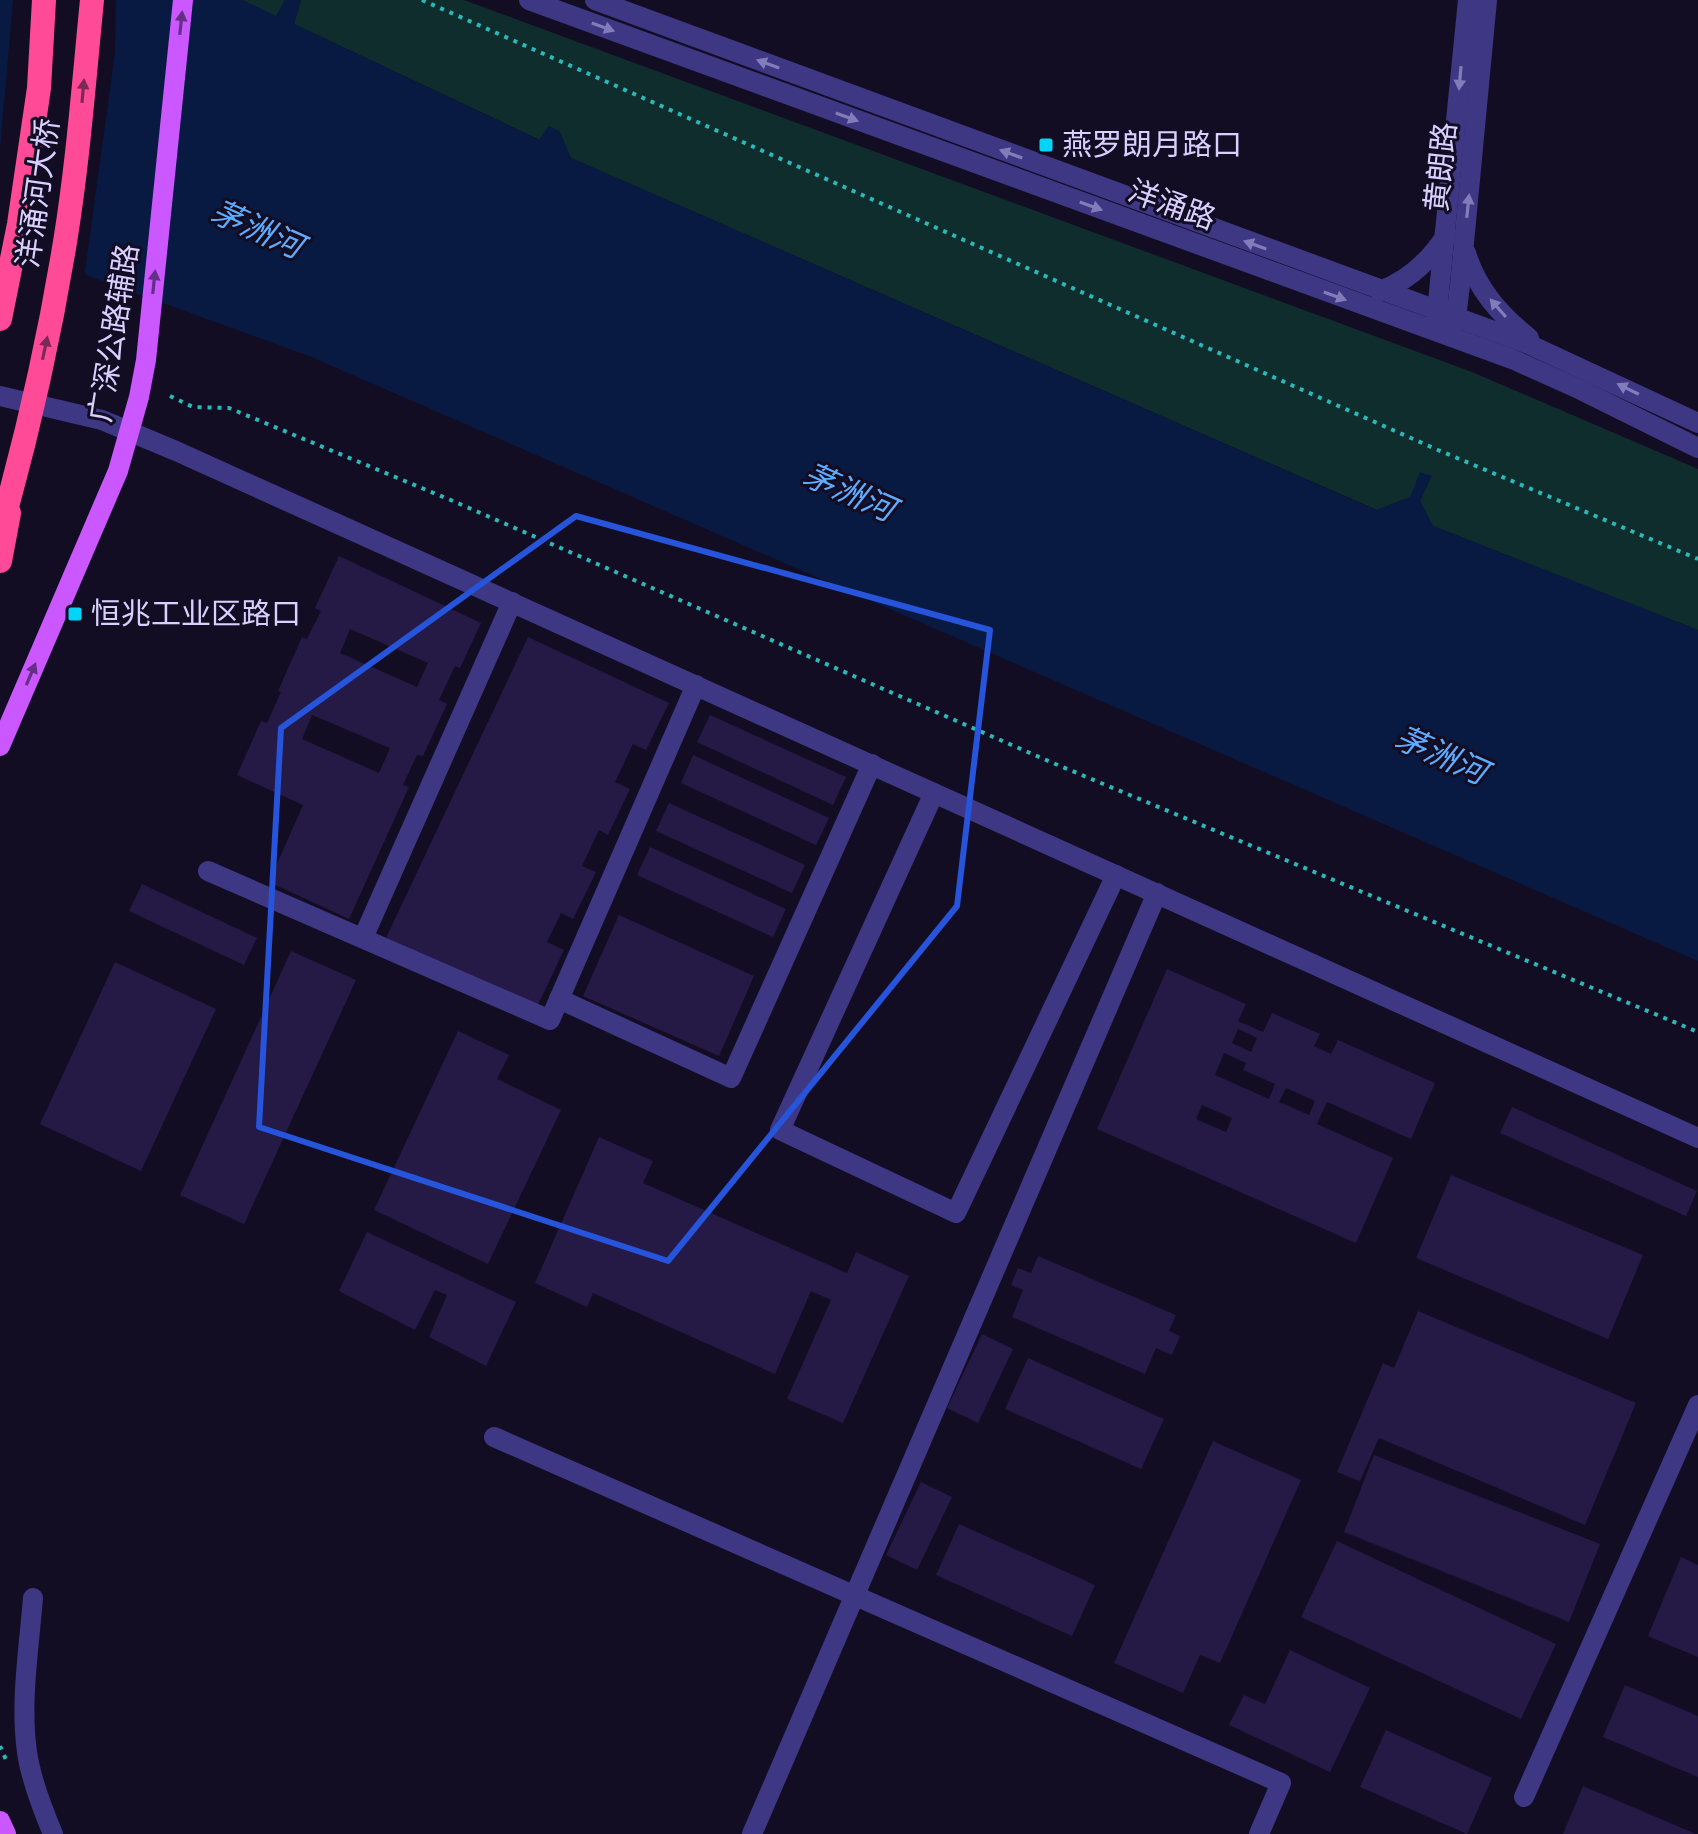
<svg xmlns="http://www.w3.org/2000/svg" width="1698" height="1834" font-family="Commissioner,'Noto Sans SC',sans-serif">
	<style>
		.green { fill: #102d2e }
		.water { fill: #081a42 }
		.pier { fill: #130d24 }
		.building { fill: #251945; fill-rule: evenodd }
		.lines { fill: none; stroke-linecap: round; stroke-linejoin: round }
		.path { stroke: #2bb8b8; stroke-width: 4; stroke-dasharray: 4 6; stroke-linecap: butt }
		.minor { stroke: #3e3784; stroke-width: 20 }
		.major { stroke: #ca57ff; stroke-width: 20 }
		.highway { stroke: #ff4b97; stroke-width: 24 }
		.highway-bridge { stroke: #ff4b97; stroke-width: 24 }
		.oneway { fill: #652e87 }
		.oneway2 { fill: #837cbb }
		.oneway3 { fill: #7d2958 }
		.marked { fill: none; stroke: #2654da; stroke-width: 6; stroke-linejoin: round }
		.poi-dot { fill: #00d4fb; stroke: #130d24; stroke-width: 3 }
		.labels { text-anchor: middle; stroke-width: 6; stroke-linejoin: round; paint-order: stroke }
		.poi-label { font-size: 30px; fill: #d8d0ff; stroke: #130d24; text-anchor: start }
		.street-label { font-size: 30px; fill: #d8d0ff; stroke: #130d24 }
		.water-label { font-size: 32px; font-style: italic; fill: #5eacff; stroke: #130d24 }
	</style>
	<rect width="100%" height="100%" fill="#130d24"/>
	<g class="green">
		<polygon points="242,0 285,0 276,16"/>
		<polygon points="301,0 464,0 1472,372 1698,469 1698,630 1433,526 1420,501 1431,476 1410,497 1377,510 571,158 559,131 549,127 540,140 294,24"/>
	</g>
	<polygon class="water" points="0,0 242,0 276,16 285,0 301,0 294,24 539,140 549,126 559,131 571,158 1376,510 1410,497 1420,472 1432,476 1420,501 1433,526 1698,630 1698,961 309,356 0,244"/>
	<polygon class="pier" points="13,0 116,0 115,53 84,279 0,248 0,149"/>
	<g class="building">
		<path d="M339,556L481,623L460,668L455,666L439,700L447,704L423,756L417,755L403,785L409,787L349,919L269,882L303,805L237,775L261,721L267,723L281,692L278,691L302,637L307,639L321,611L315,608ZM350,629L428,663L417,687L340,653ZM312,715L390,748L379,773L302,739Z"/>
		<polygon points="528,637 669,703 646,750 633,744 615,782 630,789 608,835 599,830 582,866 596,872 573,919 561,913 547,942 564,950 536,1009 386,938"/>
		<polygon points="710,715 846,777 833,805 697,742"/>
		<polygon points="693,755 829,818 816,845 681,783"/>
		<polygon points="669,803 805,865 792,893 656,831"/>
		<polygon points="650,847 786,909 773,937 637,875"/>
		<polygon points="142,884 257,938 244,965 129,911"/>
		<polygon points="619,915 754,976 719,1056 583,996"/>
		<polygon points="291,951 356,980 244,1224 180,1195"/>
		<polygon points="115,962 216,1009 141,1171 40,1124"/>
		<path d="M1167,969L1246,1004L1238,1021L1263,1032L1272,1013L1320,1034L1314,1046L1331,1054L1338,1040L1435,1083L1411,1139L1327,1102L1317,1124L1393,1158L1356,1243L1097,1129ZM1238,1029L1257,1038L1251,1052L1232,1043ZM1224,1053L1246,1063L1243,1070L1275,1084L1269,1099L1215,1075ZM1286,1088L1315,1101L1309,1115L1279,1102ZM1202,1105L1232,1118L1226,1132L1196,1119Z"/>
		<polygon points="458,1031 509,1055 497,1079 561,1110 488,1264 374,1210"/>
		<polygon points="1512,1107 1697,1191 1686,1216 1500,1133"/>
		<polygon points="599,1137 653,1161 643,1183 847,1273 856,1252 909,1276 843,1423 787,1399 831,1300 811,1291 775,1374 593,1293 587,1307 535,1283"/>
		<polygon points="1451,1175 1643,1255 1608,1339 1416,1258"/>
		<polygon points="367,1232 516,1302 486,1366 429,1337 447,1295 435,1290 415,1330 339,1291"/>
		<polygon points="1038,1256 1176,1315 1169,1331 1180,1336 1172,1355 1156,1348 1145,1374 1012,1317 1023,1290 1011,1285 1018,1268 1031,1273"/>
		<polygon points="1418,1311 1636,1403 1585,1525 1379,1438 1360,1481 1337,1472 1383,1363 1394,1368"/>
		<polygon points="982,1334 1013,1349 978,1423 947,1408"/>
		<polygon points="1028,1358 1164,1419 1141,1469 1005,1409"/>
		<polygon points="1213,1441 1301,1480 1220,1663 1200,1655 1183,1693 1114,1663"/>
		<polygon points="1374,1455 1600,1544 1569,1622 1344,1532"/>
		<polygon points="921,1482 952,1497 917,1570 886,1555"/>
		<polygon points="959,1524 1095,1585 1072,1636 936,1575"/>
		<polygon points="1337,1541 1556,1644 1521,1719 1301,1617"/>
		<polygon points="1681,1557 1698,1565 1698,1657 1648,1636"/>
		<polygon points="1290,1650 1370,1688 1330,1772 1229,1725 1244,1695 1265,1704"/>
		<polygon points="1625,1685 1698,1716 1698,1777 1603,1737"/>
		<polygon points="1386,1730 1492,1778 1467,1834 1360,1787"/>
		<polygon points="1583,1786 1696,1834 1563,1834"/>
	</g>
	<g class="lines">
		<g class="path">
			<polyline points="422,0 1438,450 1698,559"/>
			<polyline points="170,396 193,407 229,408 453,501 1053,763 1698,1032"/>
			<polyline points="0,1746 7,1762"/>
		</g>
		<g class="minor">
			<polyline points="529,0 1512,359 1581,390 1698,448"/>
			<polyline points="595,0 1526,343 1698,423"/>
			<path d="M1466,253C1477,289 1500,315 1529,338"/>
			<path d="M1380,291C1407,281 1429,261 1445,237"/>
			<polyline points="1436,322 1468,0"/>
			<polyline points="1451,330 1456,318 1460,285 1487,0"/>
			<polyline points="0,396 102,420 176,451 1698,1138"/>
			<polyline points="934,793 780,1130 956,1213 1116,875"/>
			<polyline points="208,871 550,1020 696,685"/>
			<polyline points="363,938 512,602"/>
			<polyline points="559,999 731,1078 872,764"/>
			<polyline points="494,1437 1281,1783 1259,1834"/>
			<path d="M33,1598C29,1648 20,1702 27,1752C31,1780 42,1808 53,1834"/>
			<polyline points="1524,1797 1698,1405"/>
			<polyline points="752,1834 1157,893"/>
		</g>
		<g class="major">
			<polyline points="0,746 118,471 139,397 146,360 183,0"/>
			<polyline points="0,1821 6,1834"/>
		</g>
		<g class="highway">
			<polyline points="0,319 19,224 39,88 44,0"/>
			<polyline points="0,561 9,513"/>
		</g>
		<path class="highway-bridge" d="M0,532C27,437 49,340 65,242C78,162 84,81 92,0"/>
	</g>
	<defs><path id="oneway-solid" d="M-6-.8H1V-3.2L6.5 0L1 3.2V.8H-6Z" transform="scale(2)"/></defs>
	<g class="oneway">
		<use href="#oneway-solid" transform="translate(181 23) rotate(-84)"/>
		<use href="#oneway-solid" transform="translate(154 282) rotate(-84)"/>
		<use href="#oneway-solid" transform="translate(31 674) rotate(-67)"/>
	</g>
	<g class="oneway2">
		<use href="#oneway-solid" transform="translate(603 27) rotate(20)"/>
		<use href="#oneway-solid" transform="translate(768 64) rotate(-160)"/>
		<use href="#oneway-solid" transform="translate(1460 78) rotate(95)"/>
		<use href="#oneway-solid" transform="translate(847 117) rotate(20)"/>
		<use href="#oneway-solid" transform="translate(1011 154) rotate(-160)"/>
		<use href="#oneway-solid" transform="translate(1091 206) rotate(20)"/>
		<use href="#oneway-solid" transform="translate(1468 206) rotate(-84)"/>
		<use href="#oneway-solid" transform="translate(1255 245) rotate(-160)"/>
		<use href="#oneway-solid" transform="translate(1335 296) rotate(20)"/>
		<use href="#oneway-solid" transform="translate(1498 308) rotate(-131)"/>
		<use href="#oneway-solid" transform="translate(1628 389) rotate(-154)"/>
	</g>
	<g class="oneway3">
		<use href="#oneway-solid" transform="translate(83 91) rotate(-85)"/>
		<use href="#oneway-solid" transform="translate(45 348) rotate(-78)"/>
	</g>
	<path class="marked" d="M576,516L990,630L957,906L668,1261L259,1127L281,728Z"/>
	<g class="poi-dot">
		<rect x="1038" y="137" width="16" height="16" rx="4"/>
		<rect x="67" y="606" width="16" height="16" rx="4"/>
	</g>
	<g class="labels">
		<g class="poi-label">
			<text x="1062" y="155">燕罗朗月路口</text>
			<text x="91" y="624">恒兆工业区路口</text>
		</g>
		<g class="street-label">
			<text transform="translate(1441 167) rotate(-84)" y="10">黄朗路</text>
			<text transform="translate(38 193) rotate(-82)" y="10">洋涌河大桥</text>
			<text transform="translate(1172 205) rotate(20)" y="10">洋涌路</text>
			<text transform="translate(114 333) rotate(-81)" y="10">广深公路辅路</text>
		</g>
		<g class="water-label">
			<text transform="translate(257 229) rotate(24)" y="11">茅洲河</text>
			<text transform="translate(849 492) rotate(24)" y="11">茅洲河</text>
			<text transform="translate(1441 755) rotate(24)" y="11">茅洲河</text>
		</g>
	</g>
</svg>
